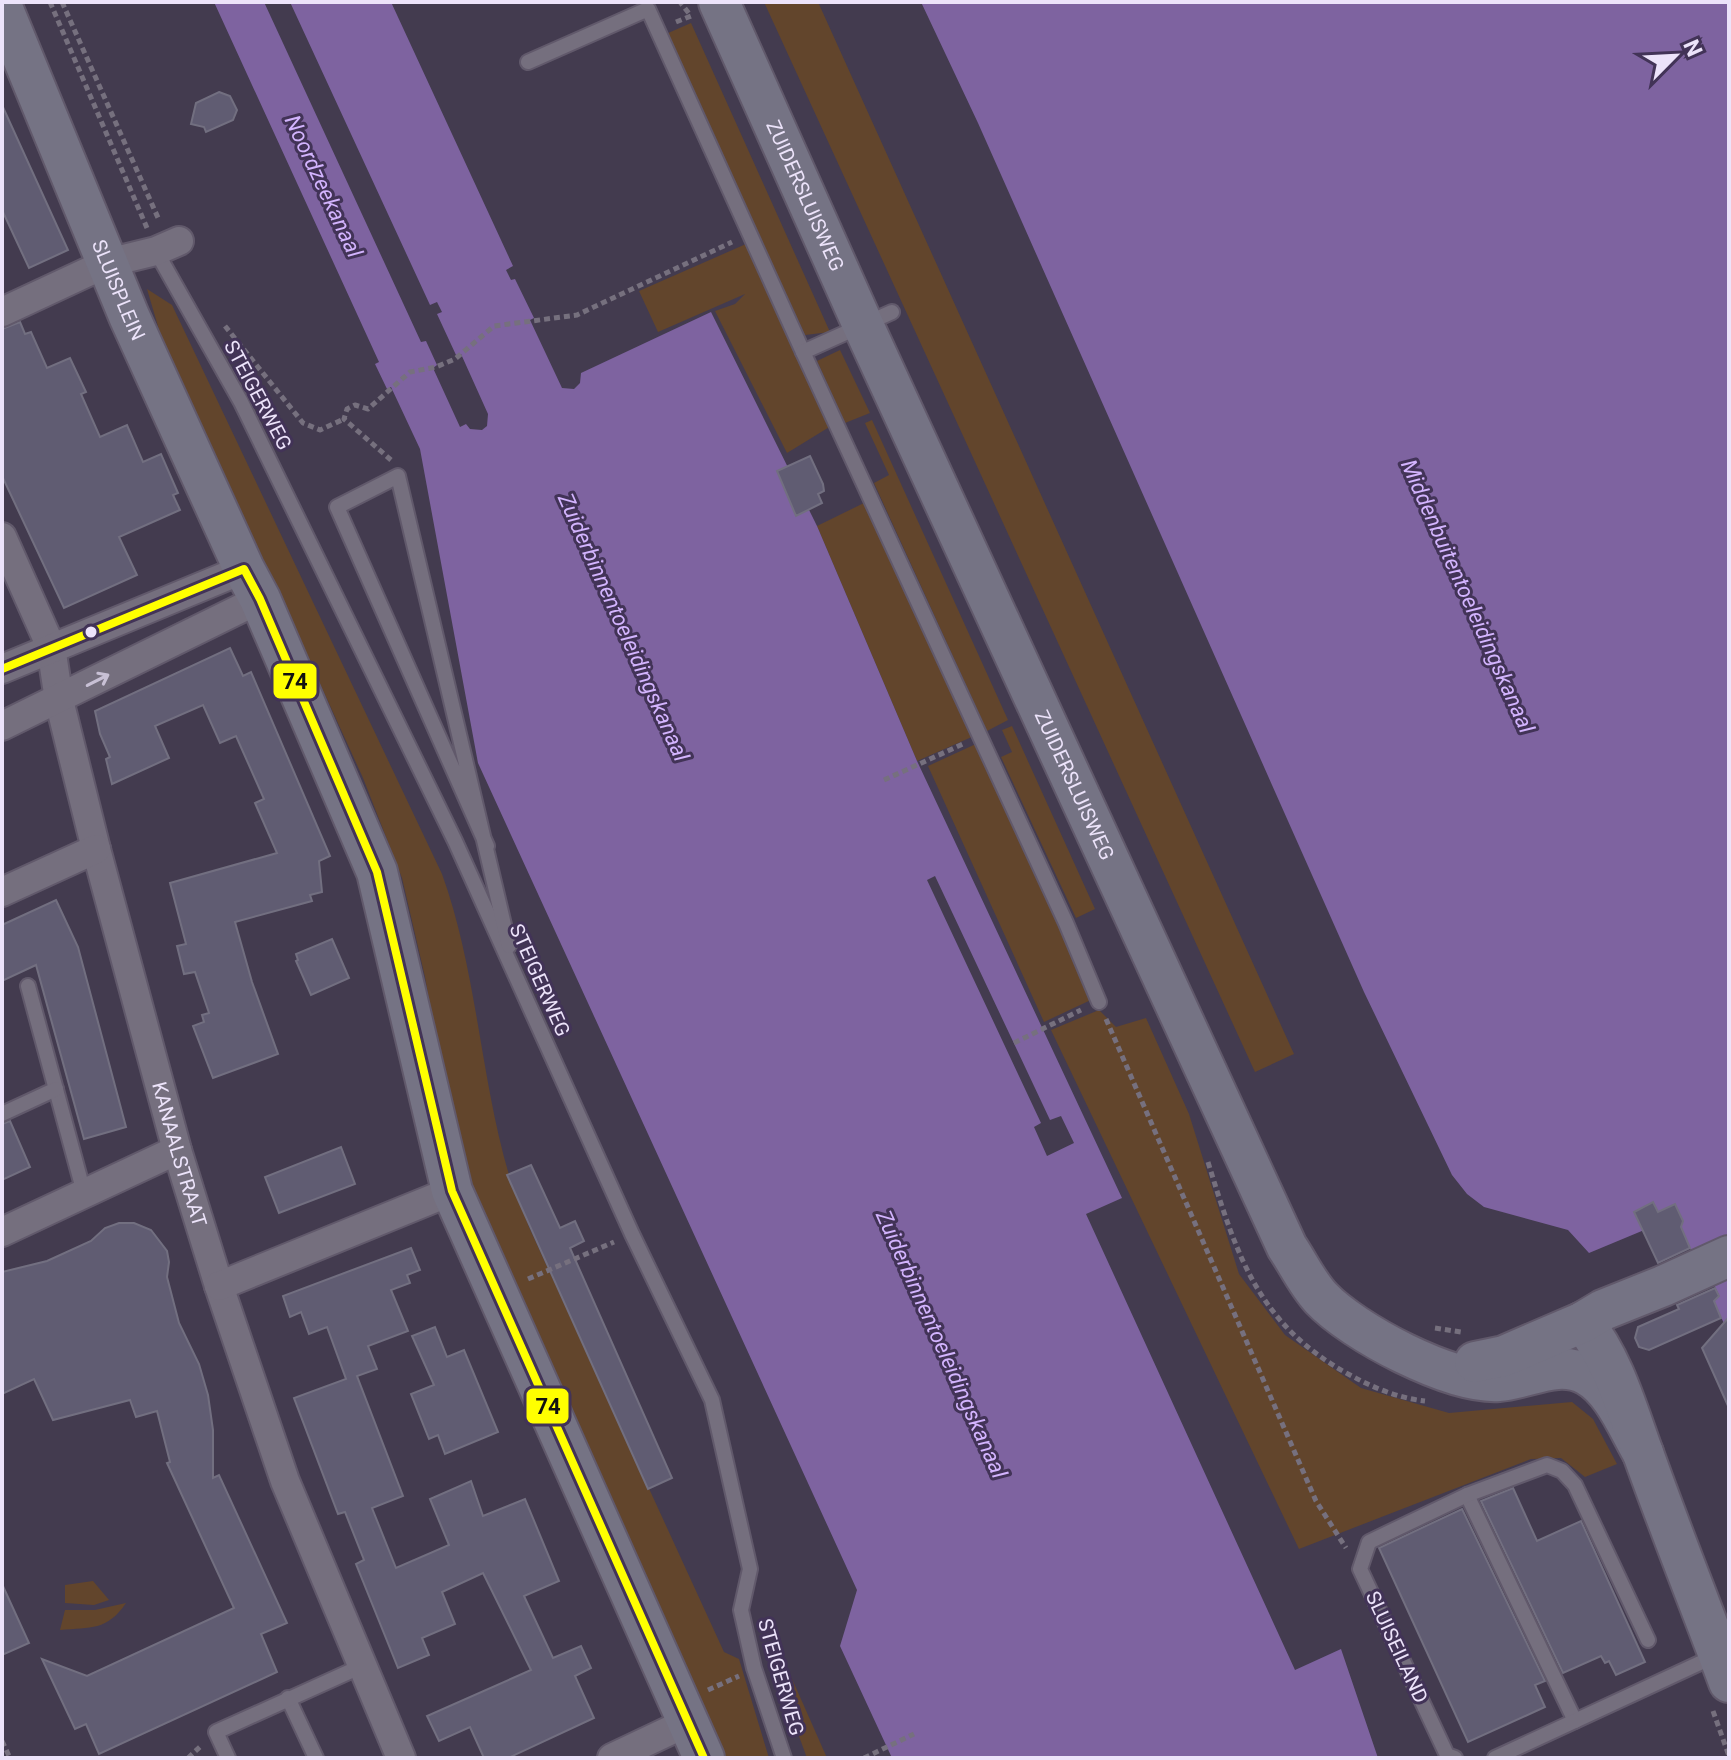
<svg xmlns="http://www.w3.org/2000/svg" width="1731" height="1760" font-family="Roboto,sans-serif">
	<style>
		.green { fill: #62452c }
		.water { fill: #7e63a0 }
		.pier { fill: #433b4f }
		.building { fill: #605c72; stroke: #726f80; stroke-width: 2 }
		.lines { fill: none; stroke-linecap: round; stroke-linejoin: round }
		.lane-casing { stroke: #61596b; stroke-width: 18 }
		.street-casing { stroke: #61596b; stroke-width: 32 }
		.secondary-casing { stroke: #61596b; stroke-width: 44 }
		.path { stroke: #76707e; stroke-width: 5; stroke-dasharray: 6 4; stroke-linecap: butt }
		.lane { stroke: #756f7e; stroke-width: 14 }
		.street { stroke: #756f7e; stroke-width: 28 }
		.secondary { stroke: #757384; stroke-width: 40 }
		.bus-1-casing { stroke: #423357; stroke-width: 14 }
		.bus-1 { stroke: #ff0; stroke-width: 8 }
		.oneway { stroke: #c8c0d5 }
		.bus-dot { fill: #ece3fa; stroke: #423357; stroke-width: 3 }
		.labels { text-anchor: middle; stroke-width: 6; stroke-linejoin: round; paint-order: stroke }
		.street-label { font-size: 20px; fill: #ece3fa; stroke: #423357 }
		.water-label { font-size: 22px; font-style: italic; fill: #d3b4fe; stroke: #423357 }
		.line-badge { stroke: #423357; stroke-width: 3 }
		.pale-badge-label { font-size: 22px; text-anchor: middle; font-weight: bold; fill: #111 }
	</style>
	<rect width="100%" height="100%" fill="#433b4f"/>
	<g class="green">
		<polygon points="764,2 818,2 1294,1054 1255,1072"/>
		<polygon points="691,23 830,332 805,335 666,34"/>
		<polygon points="746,244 831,426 787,453 715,311 735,304 745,294 658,332 639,291"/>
		<path d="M147,289L172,305L442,874C477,971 480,1076 509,1175C515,1192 523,1210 529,1227L724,1652L739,1659L769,1758H722L457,1156L425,977L402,878L363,778L160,333Z"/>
		<polygon points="840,350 870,413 845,423 817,361"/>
		<polygon points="872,420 1008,720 987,731 874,483 889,475 865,423"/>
		<polygon points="866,502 974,736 917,761 817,526"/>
		<polygon points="1012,726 1095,909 1076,918 1001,757 1012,752 1002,730"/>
		<polygon points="978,743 1093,999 1044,1022 928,766"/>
		<polygon points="1099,1010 1116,1027 1146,1018 1189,1114 1239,1274 1285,1335 1361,1388 1449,1413 1572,1402 1593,1419 1617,1464 1585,1477 1561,1458 1531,1459 1299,1549 1051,1030"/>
		<polygon points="93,1581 109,1600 94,1605 65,1603 65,1585"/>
		<path d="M126,1603C107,1631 91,1627 60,1630L65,1610H95Z"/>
		<polygon points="778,1647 827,1758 807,1758 786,1701 772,1649"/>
	</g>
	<g class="water">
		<polygon points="214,2 264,2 421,342 426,341 437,365 433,368 460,427 466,424 470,429 482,430 487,426 488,414 461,354 456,355 437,314 442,312 437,302 430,305 290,2 391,2 513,266 506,270 511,280 515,279 534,318 530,320 562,388 574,389 580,383 581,373 711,312 817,526 917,761 1122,1198 1086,1214 1295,1670 1341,1649 1378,1758 892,1758 840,1646 857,1590 478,763 420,449 391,387 387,389 375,364 379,362"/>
		<polygon points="921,2 1729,2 1729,1335 1714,1301 1719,1295 1712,1281 1704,1281 1680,1225 1683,1221 1676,1206 1645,1218 1649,1228 1589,1253 1568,1230 1484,1207 1467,1194 1452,1175 1364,992 978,123"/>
	</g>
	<polygon class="pier" points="935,876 1050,1120 1061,1116 1074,1143 1047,1156 1034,1127 1041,1123 927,880"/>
	<g class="building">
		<polygon points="219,92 230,96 237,110 233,120 206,132 204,127 191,124 196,103"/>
		<polygon points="2,105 68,250 29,268 2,210"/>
		<polygon points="20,322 25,334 31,332 47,368 70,358 86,392 81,394 100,437 127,425 143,462 161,454 178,493 173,495 180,510 119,537 137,575 64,608 2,476 2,329"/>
		<polygon points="810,456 823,484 824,491 818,494 822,503 796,516 777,471"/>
		<polygon points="230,648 243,676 251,672 330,856 319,861 322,892 310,895 312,901 235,922 252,982 278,1054 213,1078 193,1026 204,1022 202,1015 209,1013 195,972 184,974 177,946 186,944 170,883 277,853 255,803 264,799 236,736 220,743 203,705 155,726 169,758 112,784 106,759 110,757 100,734 95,711"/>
		<polygon points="56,900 78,947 126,1127 84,1139 36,965 2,981 2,925"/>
		<polygon points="332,939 349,978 311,995 296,961 298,960 296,954"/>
		<polygon points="10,1121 30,1167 2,1180 2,1124"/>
		<polygon points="341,1147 355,1184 279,1213 265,1177"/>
		<polygon points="531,1165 560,1228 575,1221 584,1241 570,1248 672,1478 648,1489 507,1175"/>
		<polygon points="1653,1202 1658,1212 1675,1204 1683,1221 1681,1227 1690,1248 1658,1263 1634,1212"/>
		<polygon points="119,1223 134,1223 151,1230 167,1251 169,1262 167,1277 179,1323 199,1364 208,1395 213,1430 213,1478 219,1475 287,1623 261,1634 277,1672 99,1754 86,1724 75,1729 42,1659 87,1676 234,1608 167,1463 170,1462 157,1411 136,1417 130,1400 53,1420 34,1379 2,1394 2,1272 47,1261 91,1241 105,1228"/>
		<polygon points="411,1248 420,1270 407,1275 410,1283 391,1290 408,1331 368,1346 377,1369 357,1376 403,1496 372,1508 396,1568 449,1545 430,1499 471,1481 483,1516 525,1499 559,1581 524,1596 553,1658 581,1646 591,1668 575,1676 594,1718 508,1758 484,1758 470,1727 439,1741 427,1716 531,1670 483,1573 442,1592 455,1624 422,1638 429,1655 398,1668 356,1564 364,1560 345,1512 338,1514 294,1398 346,1379 327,1327 309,1334 301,1312 290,1317 283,1296"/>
		<polygon points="1715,1288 1719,1296 1714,1301 1721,1318 1649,1350 1639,1347 1635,1338 1638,1327 1679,1309 1677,1305"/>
		<polygon points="1729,1317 1729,1408 1702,1348"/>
		<polygon points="435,1327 447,1357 464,1350 498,1432 445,1454 438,1435 429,1439 411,1394 434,1385 412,1336"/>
		<polygon points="1513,1488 1537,1541 1581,1521 1645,1662 1616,1675 1609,1661 1605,1663 1601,1656 1563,1673 1481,1501"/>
		<polygon points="1462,1509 1545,1681 1535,1685 1545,1707 1468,1742 1379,1548"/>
		<polygon points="2,1584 29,1643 2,1655"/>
	</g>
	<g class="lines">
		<defs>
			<g id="lane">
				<polyline points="528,62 648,9 803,352"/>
				<polyline points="156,251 241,402 455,841 632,1234 712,1400 750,1569 741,1610 754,1668 784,1758"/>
				<polyline points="892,312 803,352 1066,923 1099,1002"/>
				<polyline points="487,846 337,507 398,476 509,946"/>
				<polyline points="28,986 84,1193"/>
				<polyline points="2,1114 56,1089"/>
				<polyline points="1467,1495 1575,1721"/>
				<polyline points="288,1698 316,1758"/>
				<polyline points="228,1758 216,1732 362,1666"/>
				<polyline points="1455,1758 1447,1755 1360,1569 1369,1542 1467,1495 1547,1465 1562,1471 1575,1485 1648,1640"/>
				<polyline points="1495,1758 1715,1656"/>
			</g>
			<g id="street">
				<polyline points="2,312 107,263 156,251 179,241"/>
				<path id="s1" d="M2,537L51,647L59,700L96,849L177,1150L219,1286L285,1481L401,1758"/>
				<polyline points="2,669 244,569"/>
				<polyline points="2,726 260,599"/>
				<polyline points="2,892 96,849"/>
				<polyline points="2,1232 177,1150"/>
				<polyline points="219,1286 452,1191"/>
				<polyline points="612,1758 688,1722"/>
			</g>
			<g id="secondary">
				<path id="s2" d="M719,2L863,325L1287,1247C1298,1263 1307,1283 1321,1298C1353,1332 1451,1384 1499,1381C1528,1379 1558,1359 1587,1375C1614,1390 1628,1428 1643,1453"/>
				<path id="s3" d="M2,7L129,316L244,569L260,599L377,872L452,1191L704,1758"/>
				<path d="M1583,1322C1614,1361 1627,1410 1644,1456C1671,1532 1701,1606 1729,1682"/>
				<polyline points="1475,1362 1504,1356 1583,1322 1603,1310 1663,1286 1729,1256"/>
			</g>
		</defs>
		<use href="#lane" class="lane-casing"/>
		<use href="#street" class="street-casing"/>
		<use href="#secondary" class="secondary-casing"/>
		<g class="path">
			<polyline points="50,2 147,228"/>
			<polyline points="62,2 159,220"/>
			<polyline points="676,22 691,16 680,2"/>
			<polyline points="225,326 303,423 320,430 344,419"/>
			<polyline points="391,460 344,419 347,409 355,405 368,409 410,372 436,367 455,359 494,326 577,315 732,242"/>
			<polyline points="884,780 963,744"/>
			<polyline points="1106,1019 1316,1501 1346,1548"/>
			<polyline points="1014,1043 1081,1010"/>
			<path d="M1208,1162C1237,1256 1258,1325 1350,1375C1374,1388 1398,1398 1425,1401"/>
			<polyline points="528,1279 614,1242"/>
			<polyline points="1435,1328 1461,1332"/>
			<polyline points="708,1690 739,1676"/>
			<polyline points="1713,1711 1729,1756"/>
			<polyline points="2,1741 10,1758"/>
			<polyline points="188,1758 202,1745"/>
			<polyline points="864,1758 914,1734"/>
		</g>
		<use href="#lane" class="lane"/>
		<use href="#street" class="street"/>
		<use href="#secondary" class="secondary"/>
		<defs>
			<polyline id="bus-1" points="2,669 244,569 260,599 377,872 452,1191 704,1758"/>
		</defs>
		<use href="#bus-1" class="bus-1-casing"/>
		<use href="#bus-1" class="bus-1"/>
	</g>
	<defs><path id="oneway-shaft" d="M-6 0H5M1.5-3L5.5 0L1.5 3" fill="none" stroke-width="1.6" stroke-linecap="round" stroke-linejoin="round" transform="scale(2)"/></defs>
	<use class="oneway" href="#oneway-shaft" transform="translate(98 680) rotate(-27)"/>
	<circle class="bus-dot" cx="91" cy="632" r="7"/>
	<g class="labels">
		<g class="street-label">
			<text dy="7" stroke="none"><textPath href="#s2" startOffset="212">ZUIDERSLUISWEG</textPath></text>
			<text dy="7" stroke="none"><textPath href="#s3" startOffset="306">SLUISPLEIN</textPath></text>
			<text transform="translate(258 395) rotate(62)" y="7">STEIGERWEG</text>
			<text dy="7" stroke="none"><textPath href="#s2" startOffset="860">ZUIDERSLUISWEG</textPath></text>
			<text transform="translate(540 980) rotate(66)" y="7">STEIGERWEG</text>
			<text dy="7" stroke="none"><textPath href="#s1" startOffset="644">KANAALSTRAAT</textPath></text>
			<text transform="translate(1397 1647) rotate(65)" y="7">SLUISEILAND</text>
			<text transform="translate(781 1677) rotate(74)" y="7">STEIGERWEG</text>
		</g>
		<g class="water-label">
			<text transform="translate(324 186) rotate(65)" y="8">Noordzeekanaal</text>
			<text transform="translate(1468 596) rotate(66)" y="8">Middenbuitentoeleidingskanaal</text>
			<text transform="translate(624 627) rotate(66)" y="8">Zuiderbinnentoeleidingskanaal</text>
			<text transform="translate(942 1344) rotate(66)" y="8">Zuiderbinnentoeleidingskanaal</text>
		</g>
	</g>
	<g class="line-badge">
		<rect x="272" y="662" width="46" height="38" rx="8" fill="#ff0"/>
		<rect x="525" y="1387" width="45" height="38" rx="8" fill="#ff0"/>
	</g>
	<g class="pale-badge-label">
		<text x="295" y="689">74</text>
		<text x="548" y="1414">74</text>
	</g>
	<rect width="1731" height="1760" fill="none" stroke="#ece3fa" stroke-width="8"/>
	<g transform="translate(1675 56) rotate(66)" stroke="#423357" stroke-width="6" paint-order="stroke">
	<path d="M0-6L14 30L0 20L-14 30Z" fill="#ece3fa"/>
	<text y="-12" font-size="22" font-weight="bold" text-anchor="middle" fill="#ece3fa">N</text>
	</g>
</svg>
